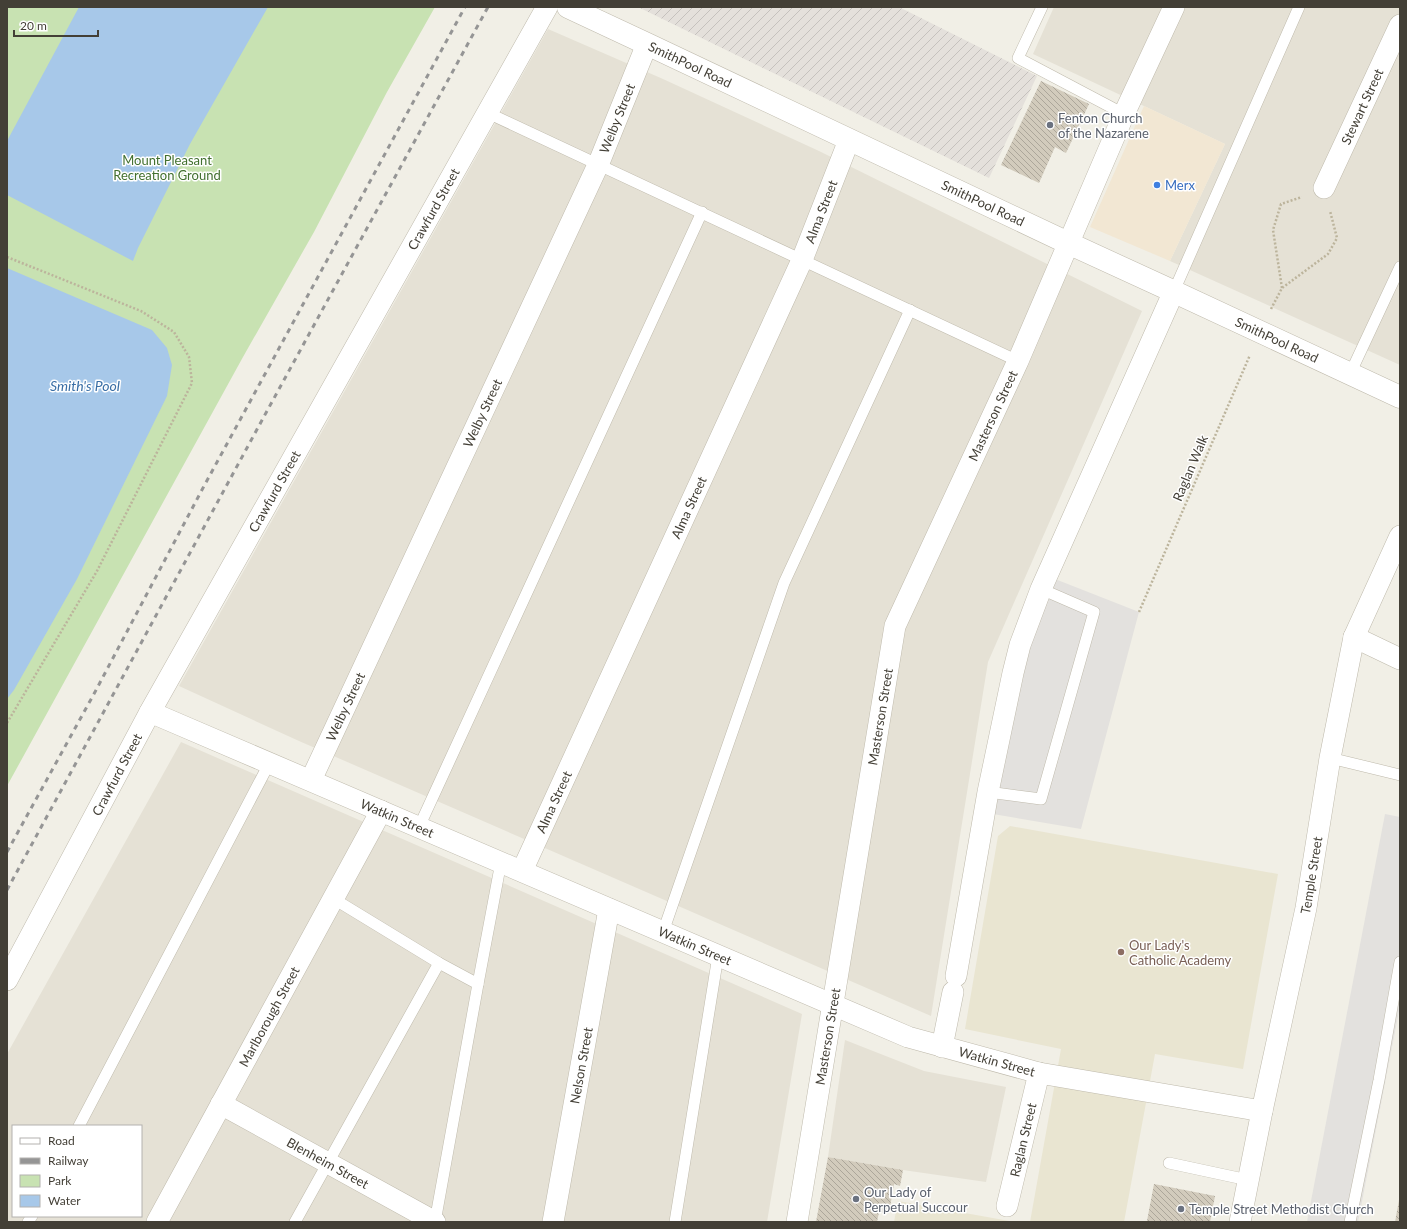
<svg xmlns="http://www.w3.org/2000/svg" width="1407" height="1229" font-family="Lato,sans-serif">
	<style>
		.residential { fill: #e5e1d5; fill-rule: evenodd }
		.commercial { fill: #f2e7d3 }
		.industrial { fill: url(#industrial-furrows) }
		.education { fill: #e9e5d1 }
		.park { fill: #c8e2b2 }
		.parking { fill: #e3e1de }
		.water { fill: #a7c8e9 }
		.building { fill: url(#building-back-hatch) }
		.lines { fill: none; stroke-linecap: round; stroke-linejoin: round }
		.service-casing { stroke: #bfbaac; stroke-width: 12 }
		.minor-casing { stroke: #bfbaac; stroke-width: 22 }
		.tertiary-casing { stroke: #bfbaac; stroke-width: 23 }
		.path { stroke: #bcb49c; stroke-width: 2.5; stroke-dasharray: 2 2; stroke-linecap: butt }
		.service { stroke: #fff; stroke-width: 11 }
		.minor { stroke: #fff; stroke-width: 21 }
		.tertiary { stroke: #fff; stroke-width: 22 }
		.rail { stroke: #959595; stroke-width: 3; stroke-dasharray: 5 5; stroke-linecap: butt }
		.worship-dot { fill: #6b7280; stroke: #fff; stroke-width: 1.5 }
		.shop-dot { fill: #3f7fe0; stroke: #fff; stroke-width: 1.5 }
		.education-dot { fill: #8d6e63; stroke: #fff; stroke-width: 1.5 }
		.labels { text-anchor: middle; stroke-width: 3; stroke-linejoin: round; paint-order: stroke }
		.street-label { font-size: 13px; fill: #433f36; stroke: #fff }
		.worship-label { font-size: 13px; fill: #5b616d; stroke: #fff; text-anchor: start }
		.park-label { font-size: 13px; fill: #42702f; stroke: #fff }
		.shop-label { font-size: 13px; fill: #366cbe; stroke: #fff; text-anchor: start }
		.education-label { font-size: 13px; fill: #785e54; stroke: #fff; text-anchor: start }
		.water-label { font-size: 14px; font-style: italic; fill: #396ea5; stroke: #fff }
	</style>
	<defs>
		<pattern id="industrial-furrows" width="10" height="10" patternUnits="userSpaceOnUse"><rect width="10" height="10" fill="#e4e0db"/><path d="M-1 1l2-2M0 10L10 0M9 11l2-2" fill="none" stroke="#c5c1bd"/></pattern>
		<pattern id="building-back-hatch" width="6" height="6" patternUnits="userSpaceOnUse"><rect width="6" height="6" fill="#d2cbbc"/><path d="M-1 5l2 2M0 0l6 6M5-1l2 2" fill="none" stroke="#aca69a"/></pattern>
	</defs>
	<rect width="100%" height="100%" fill="#f1efe6"/>
	<g class="residential">
		<polygon points="1054,7 1400,7 1400,365 1170,261 1225,144 1033,54"/>
		<polygon points="548,29 663,79 819,151 1142,311 988,662 931,1016 299,741 179,686"/>
		<path d="M181,742L802,1014L767,1222H7V1054ZM13,1126H141V1216H13Z"/>
		<polygon points="845,1040 924,1071 1006,1087 986,1182 903,1170 828,1157"/>
	</g>
	<polygon class="commercial" points="1144,106 1225,144 1170,261 1090,227"/>
	<polygon class="industrial" points="638,7 899,7 1037,76 989,178"/>
	<g class="education">
		<polygon points="1010,826 1278,874 1243,1069 1155,1054 1124,1222 1030,1222 1061,1049 965,1029 998,836"/>
		<polygon points="898,1201 1015,1222 894,1222"/>
	</g>
	<polygon class="park" points="7,7 435,7 387,92 314,232 243,357 7,786"/>
	<g class="parking">
		<polygon points="1055,579 1139,612 1081,829 993,814 1023,657"/>
		<polygon points="1385,814 1400,817 1400,1006 1358,1222 1307,1222"/>
	</g>
	<g class="water">
		<polygon points="79,7 268,7 190,144 138,248 133,261 7,195 7,141"/>
		<polygon points="7,268 152,330 167,348 172,365 167,396 77,579 14,690 7,699"/>
	</g>
	<g class="building">
		<polygon points="1041,81 1089,104 1066,153 1055,147 1039,183 1001,165"/>
		<polygon points="828,1157 903,1170 900,1186 894,1184 889,1213 879,1212 877,1222 816,1222"/>
		<polygon points="1154,1184 1215,1196 1210,1222 1147,1221"/>
		<polygon points="1399,1200 1400,1222 1395,1222"/>
	</g>
	<g class="lines">
		<defs>
			<g id="service">
				<polyline points="1042,7 1018,58 1124,114"/>
				<polyline points="488,113 1018,361"/>
				<polyline points="1174,291 1299,7"/>
				<polyline points="1350,374 1400,267"/>
				<polyline points="1330,758 1400,775"/>
				<polyline points="988,792 1041,799 1094,612 1041,589"/>
				<polyline points="419,827 702,212"/>
				<polyline points="334,899 439,963 478,984"/>
				<polyline points="663,932 784,583 910,310"/>
				<polyline points="79,1126 270,762"/>
				<polyline points="1169,1163 1248,1180"/>
				<polyline points="28,1222 32,1216"/>
				<polyline points="295,1222 439,963"/>
				<polyline points="435,1222 478,984 501,862"/>
				<polyline points="675,1222 718,956"/>
				<polyline points="1350,1222 1379,1080 1400,962"/>
			</g>
			<g id="minor">
				<path id="s1" d="M1324,188L1400,25"/>
				<polyline points="1354,637 1400,659"/>
				<path id="s2" d="M150,712L908,1037L1039,1073L1262,1111"/>
				<path id="s3" d="M311,780L598,165L647,44"/>
				<path id="s4" d="M522,871L802,260L849,140"/>
				<polyline points="956,976 988,792 1013,673 1020,645 1041,589 1174,291"/>
				<path id="s5" d="M7,980L150,712L547,7"/>
				<polyline points="942,1047 953,992"/>
				<path id="s6" d="M221,1104L435,1222"/>
				<path id="s7" d="M1007,1206L1039,1073"/>
				<path id="s8" d="M157,1222L381,811"/>
				<path id="s9" d="M553,1222L609,909"/>
				<path id="s10" d="M797,1222L895,626L1018,361L1124,114L1174,7"/>
				<path id="s11" d="M1240,1222L1262,1111L1306,908L1330,758L1354,637L1400,536"/>
			</g>
			<g id="tertiary">
				<path id="s12" d="M568,7L647,44L1068,243L1166,288L1400,397"/>
			</g>
		</defs>
		<use href="#service" class="service-casing"/>
		<use href="#minor" class="minor-casing"/>
		<use href="#tertiary" class="tertiary-casing"/>
		<g class="path">
			<polyline points="7,257 141,311 174,332 189,357 192,383 97,571 7,723"/>
			<polyline points="1282,288 1273,230 1281,204 1302,197"/>
			<polyline points="1271,309 1282,288 1328,254 1337,238 1330,211"/>
			<polyline points="1139,612 1250,355"/>
		</g>
		<use href="#service" class="service"/>
		<use href="#minor" class="minor"/>
		<use href="#tertiary" class="tertiary"/>
		<g class="rail">
			<polyline points="7,852 95,692 204,486 465,7"/>
			<polyline points="7,890 267,411 488,7"/>
		</g>
	</g>
	<g class="worship-dot">
		<circle cx="1050" cy="125" r="4"/>
		<circle cx="856" cy="1199" r="4"/>
		<circle cx="1181" cy="1209" r="4"/>
	</g>
	<circle class="shop-dot" cx="1157" cy="185" r="4"/>
	<circle class="education-dot" cx="1121" cy="952" r="4"/>
	<g class="labels">
		<g class="street-label">
			<text dy="5" stroke="none"><textPath href="#s12" startOffset="135">SmithPool Road</textPath></text>
			<text dy="5" stroke="none"><textPath href="#s1" startOffset="90">Stewart Street</textPath></text>
			<text dy="5" stroke="none"><textPath href="#s3" startOffset="729">Welby Street</textPath></text>
			<text dy="5" stroke="none"><textPath href="#s12" startOffset="459">SmithPool Road</textPath></text>
			<text dy="5" stroke="none"><textPath href="#s5" startOffset="881">Crawfurd Street</textPath></text>
			<text dy="5" stroke="none"><textPath href="#s4" startOffset="724">Alma Street</textPath></text>
			<text dy="5" stroke="none"><textPath href="#s12" startOffset="783">SmithPool Road</textPath></text>
			<text dy="5" stroke="none"><textPath href="#s3" startOffset="405">Welby Street</textPath></text>
			<text dy="5" stroke="none"><textPath href="#s10" startOffset="836">Masterson Street</textPath></text>
			<text transform="translate(1190 468) rotate(-67)" y="5">Raglan Walk</text>
			<text dy="5" stroke="none"><textPath href="#s5" startOffset="557">Crawfurd Street</textPath></text>
			<text dy="5" stroke="none"><textPath href="#s4" startOffset="400">Alma Street</textPath></text>
			<text dy="5" stroke="none"><textPath href="#s3" startOffset="81">Welby Street</textPath></text>
			<text dy="5" stroke="none"><textPath href="#s10" startOffset="512">Masterson Street</textPath></text>
			<text dy="5" stroke="none"><textPath href="#s5" startOffset="233">Crawfurd Street</textPath></text>
			<text dy="5" stroke="none"><textPath href="#s4" startOffset="76">Alma Street</textPath></text>
			<text dy="5" stroke="none"><textPath href="#s2" startOffset="269">Watkin Street</textPath></text>
			<text dy="5" stroke="none"><textPath href="#s11" startOffset="354">Temple Street</textPath></text>
			<text dy="5" stroke="none"><textPath href="#s2" startOffset="593">Watkin Street</textPath></text>
			<text dy="5" stroke="none"><textPath href="#s8" startOffset="234">Marlborough Street</textPath></text>
			<text dy="5" stroke="none"><textPath href="#s10" startOffset="188">Masterson Street</textPath></text>
			<text dy="5" stroke="none"><textPath href="#s2" startOffset="917">Watkin Street</textPath></text>
			<text dy="5" stroke="none"><textPath href="#s9" startOffset="159">Nelson Street</textPath></text>
			<text dy="5" stroke="none"><textPath href="#s7" startOffset="68">Raglan Street</textPath></text>
			<text dy="5" stroke="none"><textPath href="#s6" startOffset="122">Blenheim Street</textPath></text>
		</g>
		<g class="worship-label">
			<text x="1058" y="123">Fenton Church<tspan x="1058" dy="15">of the Nazarene</tspan></text>
			<text x="864" y="1197">Our Lady of<tspan x="864" dy="15">Perpetual Succour</tspan></text>
			<text x="1189" y="1214">Temple Street Methodist Church</text>
		</g>
		<g class="park-label">
			<text x="167" y="165">Mount Pleasant<tspan x="167" dy="15">Recreation Ground</tspan></text>
		</g>
		<g class="shop-label">
			<text x="1165" y="190">Merx</text>
		</g>
		<g class="education-label">
			<text x="1129" y="950">Our Lady's<tspan x="1129" dy="15">Catholic Academy</tspan></text>
		</g>
		<g class="water-label">
			<text x="85" y="391">Smith's Pool</text>
		</g>
	</g>
	<rect width="1407" height="1229" fill="none" stroke="#433f36" stroke-width="16"/>
	<rect x="12" y="1125" width="130" height="92" fill="#ffffff" stroke="#b4b2af"/>
	<rect x="20" y="1138" width="20" height="6" fill="#ffffff" stroke="#b4b2af"/>
	<text x="48" y="1145" font-size="12" fill="#433f36">Road</text>
	<rect x="20" y="1158" width="20" height="6" fill="#959595" stroke="#b4b2af"/>
	<text x="48" y="1165" font-size="12" fill="#433f36">Railway</text>
	<rect x="20" y="1175" width="20" height="12" fill="#c8e2b2" stroke="#b4b2af"/>
	<text x="48" y="1185" font-size="12" fill="#433f36">Park</text>
	<rect x="20" y="1195" width="20" height="12" fill="#a7c8e9" stroke="#b4b2af"/>
	<text x="48" y="1205" font-size="12" fill="#433f36">Water</text>
	<path d="M14 30v6h84v-6" fill="none" stroke="#433f36" stroke-width="2"/>
	<text x="20" y="30" font-size="12" fill="#433f36" stroke="#ffffff" stroke-width="3" paint-order="stroke">20 m</text>
</svg>
